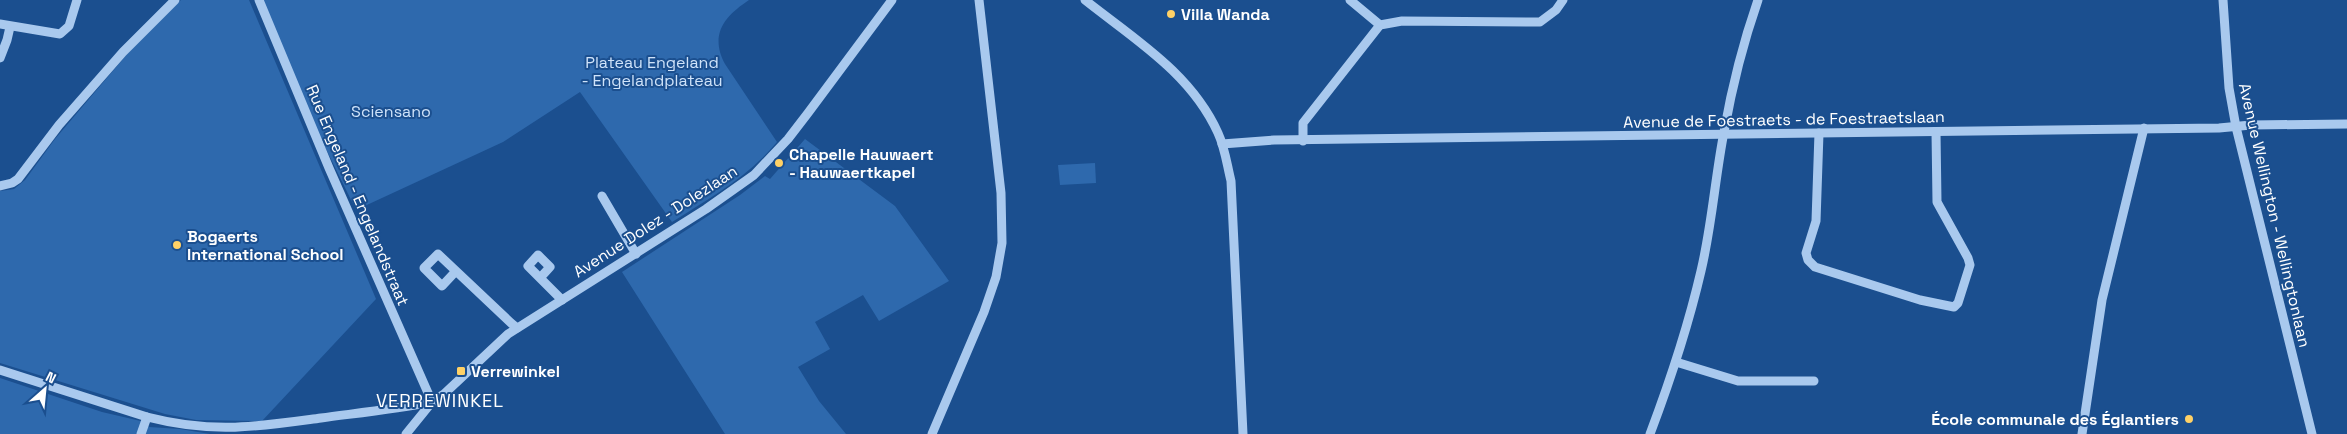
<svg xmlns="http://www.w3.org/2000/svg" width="2347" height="434" font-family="'Space Grotesk',sans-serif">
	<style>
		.green { fill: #2e69ad }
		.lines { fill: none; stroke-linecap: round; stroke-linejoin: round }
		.minor { stroke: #a9c9ee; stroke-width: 9 }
		.poi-dot { fill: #ffd166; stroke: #1b4f8f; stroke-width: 2 }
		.labels { text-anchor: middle; stroke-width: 4; stroke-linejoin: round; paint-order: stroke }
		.poi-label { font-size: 16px; font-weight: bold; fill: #fff; stroke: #1b4f8f; text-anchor: start }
		.park-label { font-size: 16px; fill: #cfe3fa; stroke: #1b4f8f }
		.street-label { font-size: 16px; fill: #fff; stroke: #1b4f8f }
		.neighbourhood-label { font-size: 18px; letter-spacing: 1px; fill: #fff; stroke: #1b4f8f }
	</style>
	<rect width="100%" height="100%" fill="#1b4f8f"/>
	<g class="green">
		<polygon points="181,0 249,0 376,299 262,421 196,420 165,414 0,363 0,191 14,189 25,180 55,139 134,46"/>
		<path d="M260,0H749C725,16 709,34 725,64L777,142C748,177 710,198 672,222L580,92L503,142L356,210L320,137Z"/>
		<polygon points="805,139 895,206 949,281 879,321 863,295 815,322 830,349 798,367 819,401 846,434 725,434 622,272 740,195 765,176 770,179"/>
		<polygon points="1095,163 1096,183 1060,185 1058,165"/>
		<polygon points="0,378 102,412 145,422 149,427 180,429 210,434 0,434"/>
	</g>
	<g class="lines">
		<g class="minor">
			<polyline points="259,0 329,168 432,402"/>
			<path d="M1085,0C1134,39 1191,73 1218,133C1225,148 1227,165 1231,181L1243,434"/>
			<polyline points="1350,0 1380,25"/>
			<polyline points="2223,0 2229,88 2236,127 2312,434"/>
			<polyline points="0,24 60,34 69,26 77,0"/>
			<polyline points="0,58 7,40 10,27"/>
			<polyline points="1819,133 1816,221 1806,253 1808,260 1815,267 1920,300 1954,307 1958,303 1970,265 1968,258 1937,202 1936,132"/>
			<polyline points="1303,141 1303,123 1380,25 1402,21 1540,22 1556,10 1563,0"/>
			<polyline points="1222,144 1274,140 2219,128 2251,125 2347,124"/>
			<polyline points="0,186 12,183 18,179 59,125 123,52 175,0"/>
			<polyline points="602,196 636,254"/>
			<polyline points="456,271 442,286 424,268 438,254 511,323 517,328"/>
			<polyline points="540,278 550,267 538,255 528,266 562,300"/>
			<polyline points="1676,362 1738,381 1814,381"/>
			<path d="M0,370L147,417C214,434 254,427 321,418C358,413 395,409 432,402"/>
			<polyline points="141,434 147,417"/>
			<polyline points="406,434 432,402 444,394 508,334 706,209 754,175 788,139 808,113 892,0"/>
			<polyline points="932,434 984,312 996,277 1002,243 1001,193 979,0"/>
			<path d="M1650,434C1670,381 1688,327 1701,271C1712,225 1715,178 1724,132C1732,87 1743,43 1758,0"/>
			<polyline points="2082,434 2102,300 2144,128"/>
		</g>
	</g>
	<g class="poi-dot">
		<circle cx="1171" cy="14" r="5"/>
		<circle cx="779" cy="163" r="5"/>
		<circle cx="177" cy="245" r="5"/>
		<rect x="456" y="366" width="10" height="10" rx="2.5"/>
		<circle cx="2189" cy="419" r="5"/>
	</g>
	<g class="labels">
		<g class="poi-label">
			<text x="1181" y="20">Villa Wanda</text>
			<text x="789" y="160">Chapelle Hauwaert<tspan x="789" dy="18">- Hauwaertkapel</tspan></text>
			<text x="187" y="242">Bogaerts<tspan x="187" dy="18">International School</tspan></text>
			<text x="471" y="377">Verrewinkel</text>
			<text x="2179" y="425" text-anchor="end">École communale des Églantiers</text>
		</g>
		<g class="park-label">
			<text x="652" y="68">Plateau Engeland<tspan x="652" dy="18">- Engelandplateau</tspan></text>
			<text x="391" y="117">Sciensano</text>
		</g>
		<g class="street-label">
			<text transform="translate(1784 119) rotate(-1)" y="6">Avenue de Foestraets - de Foestraetslaan</text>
			<text transform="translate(358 195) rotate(67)" y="6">Rue Engeland - Engelandstraat</text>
			<text transform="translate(2275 215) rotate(77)" y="6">Avenue Wellington - Wellingtonlaan</text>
			<text transform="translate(655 221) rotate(-33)" y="6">Avenue Dolez - Dolezlaan</text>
		</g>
		<g class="neighbourhood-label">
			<text x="440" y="407">VERREWINKEL</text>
		</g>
	</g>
	<g transform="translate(45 389) rotate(27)" stroke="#1b4f8f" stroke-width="4" paint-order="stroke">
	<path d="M0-4L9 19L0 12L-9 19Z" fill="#ffffff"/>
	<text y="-8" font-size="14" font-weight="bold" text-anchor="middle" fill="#ffffff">N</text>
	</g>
</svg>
